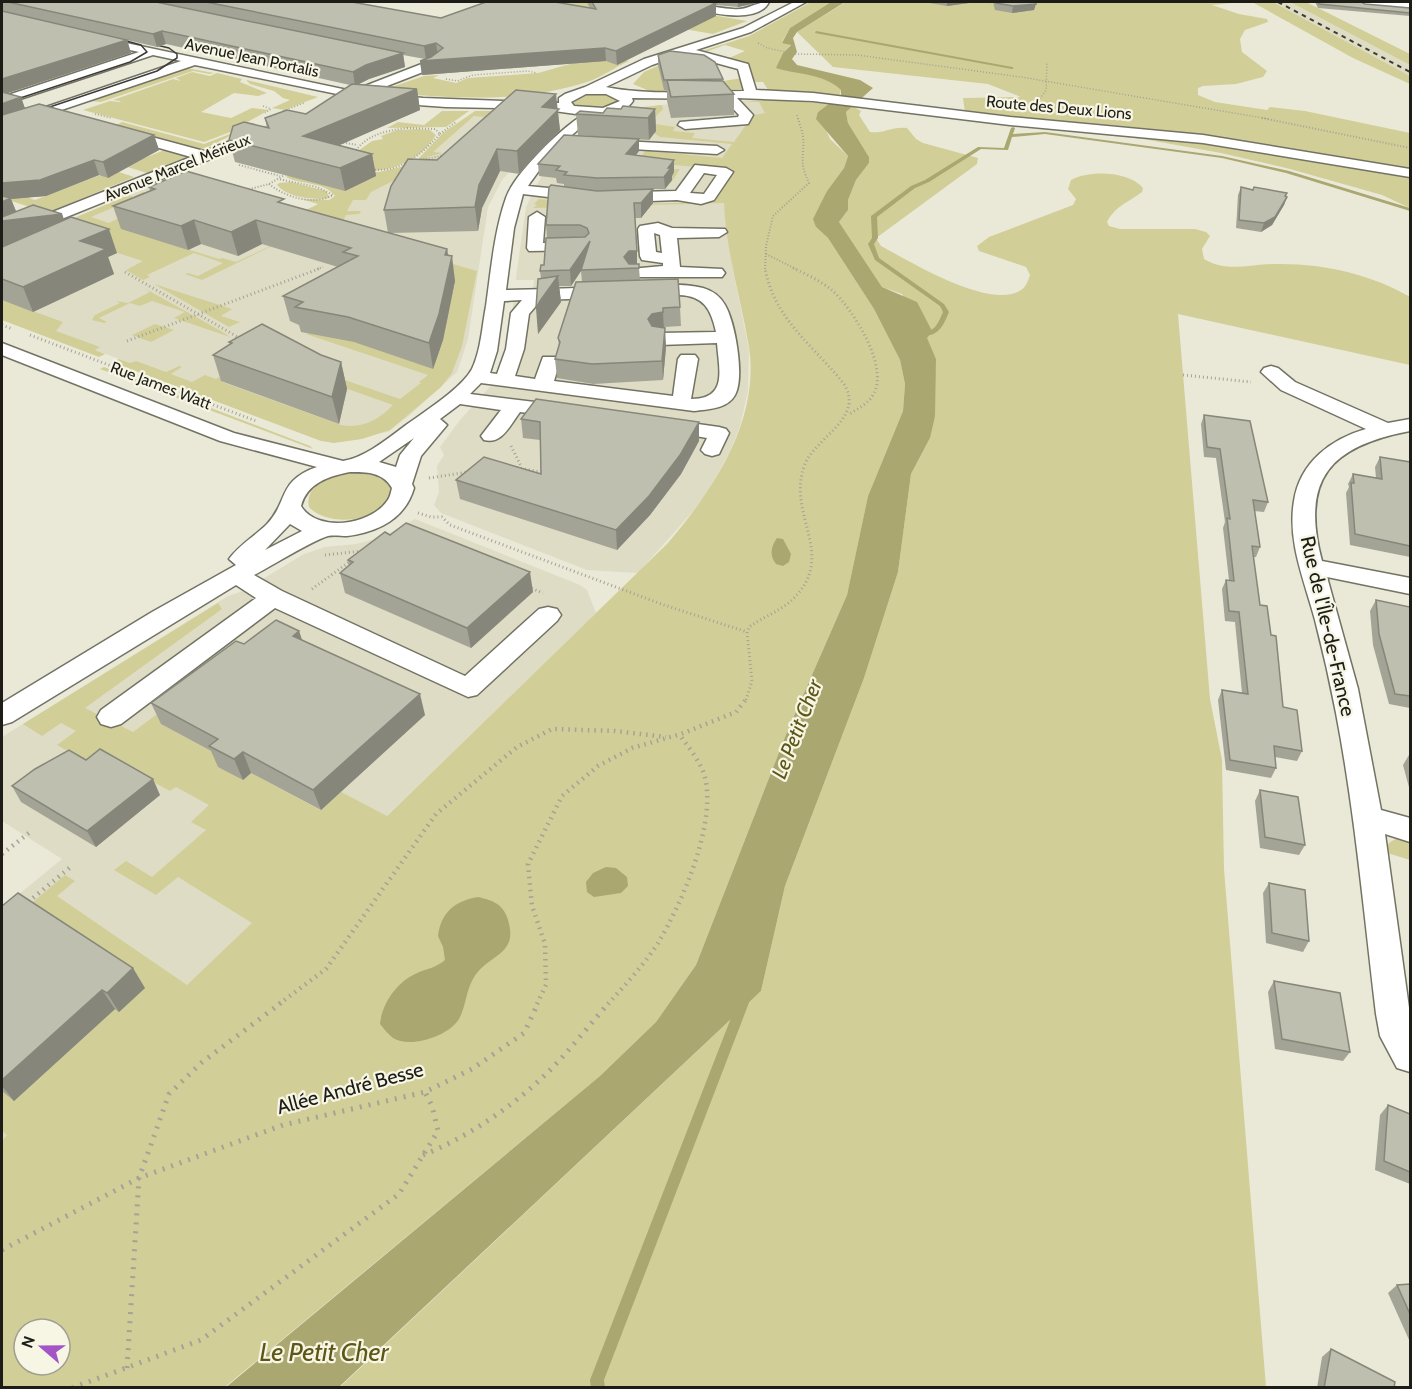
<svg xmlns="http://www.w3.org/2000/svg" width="1412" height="1389" font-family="Cabin,sans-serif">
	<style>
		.built { fill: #dedcc4 }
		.green { fill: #d2ce98; fill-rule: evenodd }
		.water { fill: #aba770 }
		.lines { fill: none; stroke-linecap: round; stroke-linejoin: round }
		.stream { fill: #aba770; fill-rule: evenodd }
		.minor-casing { stroke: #737364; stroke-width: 3 }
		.path-far4 { stroke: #a4a396; stroke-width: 1.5; stroke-dasharray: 1 2; stroke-linecap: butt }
		.path-far3 { stroke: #a4a396; stroke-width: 2; stroke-dasharray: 1 2; stroke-linecap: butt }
		.path-far2 { stroke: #a4a396; stroke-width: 3; stroke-dasharray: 1 3; stroke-linecap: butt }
		.path-far1 { stroke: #a4a396; stroke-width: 4.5; stroke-dasharray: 1.5 5; stroke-linecap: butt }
		.path { stroke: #a4a396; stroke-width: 5; stroke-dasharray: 2 7; stroke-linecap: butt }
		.minor { fill: #fff; fill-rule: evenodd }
		.tram { stroke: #3d3c35; stroke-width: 1.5 }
		.rail { stroke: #3d3c35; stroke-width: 2; stroke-dasharray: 4.5 4.5; stroke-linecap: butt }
		.wall { fill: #a4a496 }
		.shaded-wall { fill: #86867a }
		.building { fill: #bfbfaf; stroke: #86867a; stroke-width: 1.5 }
		.labels { text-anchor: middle; stroke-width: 4.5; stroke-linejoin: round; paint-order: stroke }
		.far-street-label { font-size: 16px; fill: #1d1c17; stroke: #f7f6e5 }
		.street-label { font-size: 20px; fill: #1d1c17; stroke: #f7f6e5 }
		.water-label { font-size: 21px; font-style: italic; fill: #5d5717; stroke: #f7f6e5 }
		.near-water-label { font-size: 26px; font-style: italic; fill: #5d5717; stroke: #f7f6e5 }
	</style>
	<rect width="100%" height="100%" fill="#eae9d8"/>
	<g class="built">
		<polygon points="1273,2 1290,2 1410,65 1410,76"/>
		<polygon points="753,101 770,101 780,106 724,202 733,270 749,350 748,391 740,426 730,451 712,485 694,510 638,573 587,570 441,513 434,505 439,492 437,466 444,455 440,447 460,420 495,381 508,349 515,288 533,288 534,280 516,280 517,270 526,207 541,177 575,140 584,134 658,105"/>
		<polygon points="480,111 560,114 556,123 502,180 488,207 468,339 457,372 410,415 388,432 333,439 2,315 2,248 164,181 305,222 409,172"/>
		<polygon points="415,519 580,585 587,590 596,613 118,1076 2,1170 2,908 62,859 2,821 2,737 228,596 243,591 304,554 325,547 356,544 380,538"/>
	</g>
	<g class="green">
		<polygon points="529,2 636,2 747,21 713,34"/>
		<path d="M811,2H831L790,28L782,42L791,44L783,53L777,68C798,72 824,74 841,90L839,96L814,92L768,90L763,82H752L741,64L746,62L729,58L745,51L725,45L700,54L696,53L749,36Z"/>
		<polygon points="846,2 1241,2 1212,5 1239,14 1267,19 1268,22 1245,30 1240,39 1242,52 1267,71 1263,77 1236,84 1203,86 1198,88 1198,95 1215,102 1267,110 1270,107 1305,111 1410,133 1410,208 1382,195 1290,169 1221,153 1143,139 966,120 963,98 1021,97 988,84 833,67 797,32"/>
		<polygon points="1252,2 1273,2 1410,76 1410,84 1353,58"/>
		<polygon points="1290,2 1306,2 1410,54 1410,65"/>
		<path d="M625,60L629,61C615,67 602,77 587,82C521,103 454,99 385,92L389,88L424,76L439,75L433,78L456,83L468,78L538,73L577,62Z"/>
		<polygon points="664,63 686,87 742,78 743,89 654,93 633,84 644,72"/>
		<polygon points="186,68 214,73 210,74 193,71 101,102 89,101"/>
		<polygon points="192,72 210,76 217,73 242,79 240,82 267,93 258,96 234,93 201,112 231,118 252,108 269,110 230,132 204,142 83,110 110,101 119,102 121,101 113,100 173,79 181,81 176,78"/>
		<polygon points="247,81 247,80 318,97 284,110 272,108 290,100 283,98 274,91 250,84"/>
		<path d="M603,93L614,95L620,100L618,103C604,108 585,112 572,103V100L580,95Z"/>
		<path d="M774,100L830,104L818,112L830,139L848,156L844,168L827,191L816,227L828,238L874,309L900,360L905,384L903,411L868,496L847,595L787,732L696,965L656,1022L600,1076L225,1387L2,1388V1141L7,1135L2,1131V928L65,875L75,881L57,896L187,985L252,923L178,877L156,895L114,870L126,861L152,877L206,830L191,822L209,805L176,787L170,791L109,758L96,767L57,745L76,731L61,723L42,736L23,724L218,603L222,609L85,708L133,732L234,657L161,724L227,760L242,780L251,773L320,810L341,792L387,816L668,543C713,490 760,421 749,347C741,299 726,252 724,203L533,208L537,205L534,204L539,199L595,205L713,202L733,170L674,165L671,169H680L671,183L631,171L647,148L652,147L650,151L722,158L732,144L660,137L654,133L639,110L643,107L662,105L663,109L649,123L675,127L673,131L695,133L692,138L734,142L753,115L765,113L759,102L737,101ZM24,1329H60V1365H24Z"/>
		<path d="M852,106L861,111L859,115L870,132C883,134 892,126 907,128L916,139L923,143L978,158L977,164L876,238L881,246C909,261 991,311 1021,290C1026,287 1028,281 1030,275L1026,267L979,251L977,246L989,237L1073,205L1076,199L1068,189L1071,180C1089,170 1129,171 1143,188L1142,192C1129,202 1115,206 1107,222L1109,226L1120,229H1195L1206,232L1210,236L1202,249L1204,259C1227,273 1251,264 1276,264C1322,263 1371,274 1410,297V365L1178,314L1210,699L1222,760L1224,869L1266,1387L339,1388L761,991L785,886L864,678L898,572L911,474L930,438L936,359L902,294L882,287L839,222L848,210V200L856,180L869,163V157L848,123L846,112Z"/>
		<polygon points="442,111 469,111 446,127 387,128 398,122 424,125"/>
		<polygon points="475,111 495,111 484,117 474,116 433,152 443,153 427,157 429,160 443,157 439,161 422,162 419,158 443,133"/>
		<polygon points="122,122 204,144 248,127 208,147 196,150 111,128"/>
		<path d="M417,129L430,130L436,135C423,157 399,168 375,171L355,153L372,141L383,139L381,136L397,130Z"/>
		<polygon points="170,148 189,156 147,173 124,166"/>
		<path d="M405,166L407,174L371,192L366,200H353L347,211H361L359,214L346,215L339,229L349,234L477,271L462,346L452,373L441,387L390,430L362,439L334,443L321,441L112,362L119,359L130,363L136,361L166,372L179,366L182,367L171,374L192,382L205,375L216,379L239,366L222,382L341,425C361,429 379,420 393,405L328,382L304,366L400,399L421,383L419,382L428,375L306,334L451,301L455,283L290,218L318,204L301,199L329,200L335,196C324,181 301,185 286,177L291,173L379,172Z"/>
		<polygon points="113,170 134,177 39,216 36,209 2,198 2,189 35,200"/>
		<path d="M291,182L326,191L330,198C313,200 288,198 277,185L279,183Z"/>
		<polygon points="143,192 154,196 145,194 91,217 109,223 119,218 171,244 219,259 222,258 236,262 305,230 202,280 185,274 188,273 198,276 223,263 194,253 147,275 150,277 143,280 126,270 143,261 83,242 2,248 129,195 133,197"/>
		<polygon points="154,284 232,309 221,316 240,322 229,327"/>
		<polygon points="144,288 221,331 230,337 174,318 185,312 152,301 140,306 130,303 99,318 107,322 104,323 92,320 95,315 120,303 116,301 128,303 150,292"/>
		<polygon points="2,300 63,322 56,331 100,347 95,350 105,354 99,357 2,320"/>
		<polygon points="155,324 174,330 151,342 132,335"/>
		<polygon points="104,367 310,446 313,449 100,369"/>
		<path d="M362,473L381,477L391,488C390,522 328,529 309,507C303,480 343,473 362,473Z"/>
		<path d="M1402,838L1410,839V860L1384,852C1387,843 1392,839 1402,838Z"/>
	</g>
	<g class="water">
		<path d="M831,2H845L797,32L793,38L797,52L792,59L797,65L860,80L873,88L846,112L848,123L869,157V163L856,180L848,200V210L839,222L882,287L917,302L932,331L927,338L936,359L935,416L930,438L911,474L898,572L864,678L785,886L761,991L339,1387L225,1388L600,1076L656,1022L696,965L787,732L847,595L868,496L903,411L905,384L900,360L874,309L828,238L816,227L813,219L827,191L844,168L848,156L816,119L818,112L841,95V90C823,73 798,75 776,68L783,53L791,45L782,43L790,28Z"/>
		<path d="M777,538L783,539L791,554L789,562L783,566L776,564C769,555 771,547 777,538Z"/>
		<polygon points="606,867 616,868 627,877 628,886 621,893 594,897 587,892 586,882 593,873"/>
		<path d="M478,897C491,900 502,903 507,917C521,957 487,953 473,979C466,991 466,1006 459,1019C449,1036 410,1049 393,1038C388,1034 384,1029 380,1024C382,1004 396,983 415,974C425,969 436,968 445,960L443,947L438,936C441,912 455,901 478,897Z"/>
	</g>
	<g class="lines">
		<g class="stream">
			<polygon points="816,31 1012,67 1014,68 1012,69 815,33"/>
			<path d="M1013,127L1015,128L1013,134L1045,132L1222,156L1289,171L1410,208V211L1286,173L1222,158L1045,134L1012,137L1008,150L981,149L929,182L915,188L877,217L878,238L874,244L879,258L944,304L949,312C942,329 938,336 918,337V335C935,330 936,328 943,312L940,306L875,260L868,244L872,238L871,216L911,186L925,180L978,147L1004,148L1011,128Z"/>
			<polygon points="744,995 748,996 750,1000 604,1380 605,1388 591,1388 590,1380 738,1000 740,996"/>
		</g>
		<defs>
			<g id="minor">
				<path d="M670,2C691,0 711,8 733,9C747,11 757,1 769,2C756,28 697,9 675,5Z"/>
				<path d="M794,2H806L751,32L696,50L748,64L756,90L813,93L1010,117L1203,135L1410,169V177L1203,143L1010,125L813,101L737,98L753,115L748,124L685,129L678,125L680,122L738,117L739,115L724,99L632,98L633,101C623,116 606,113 592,121C567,134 544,163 528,186L598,193L676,191L695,165L726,168L733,172L714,200L701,204L677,200L598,203L523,194L514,228L506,290C547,289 589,288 630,286C654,286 680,282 703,288C713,291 720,296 725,305C735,322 745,377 735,395C727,409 709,409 694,411L481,383L470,394L568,406L575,408L578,412L575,416L568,418L520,412C510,425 502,445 484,440L481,436L501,410L460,404L440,419L447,425L421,456L412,484L414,488C405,519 378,532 347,536C341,536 334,535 328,536C311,541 272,566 254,575L282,591L465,676L539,609L548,607L557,609L561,615L557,621L477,695L468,697L275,608L121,724L111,727L101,724L97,717L101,710L256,598L236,585L12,722L2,725V703L152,612L236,565L229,559C239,545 255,536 267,524C289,501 277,481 317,467L220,441L2,355V343L234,433L343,461C366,457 387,439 406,425C424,412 462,388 472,369C481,350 482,327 486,306C491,271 494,232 506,198C514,174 560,129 583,115L540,109L446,107L376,102L195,65L2,130V122L181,61L153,55L2,105V97L139,52L89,41L87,39L93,36L352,91L437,58L443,62L441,65L369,93L423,98L559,103V98L565,94L585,87L644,59L743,28ZM683,54L738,69L744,91C698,91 651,96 606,87L652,65ZM586,94H606L620,101L603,108L574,106L571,102ZM704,173L717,175L704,194L690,193ZM679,295C704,296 711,309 716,332L660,333L653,335L651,339L653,343L660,345L717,343C719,370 728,399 691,399L698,359L695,355H681L678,359L673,396L554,381L560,361L557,357H543L535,379L515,376L524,349L529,314L541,300ZM522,300L511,313L506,349L497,374L490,373L497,351L504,301ZM414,438L400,455L396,467L379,462ZM350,472C366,472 383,472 392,488C391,492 390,498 387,501C371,525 317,533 301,506C307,483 329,476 350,472ZM290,524L302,531L265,550Z"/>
				<polygon points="1359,2 1410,3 1410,9 1364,5"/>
				<polygon points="265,128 270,129 272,132 270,135 2,243 2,232 191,157 117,136 115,133 117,130 122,129 204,151"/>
				<polygon points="603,140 717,146 724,150 717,154 598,147 596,144 598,141"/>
				<polygon points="537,212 545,217 543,243 580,242 586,244 588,247 586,250 529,251 527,248 529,217"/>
				<path d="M658,223L672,228L725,229L727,232L719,237L677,238L680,267L722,269L725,273L722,277H630L627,273L630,269L663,266V263L642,260L640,256L638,229L640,226ZM654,233L660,235L662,253L656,252Z"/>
				<path d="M1271,366L1278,368L1295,382L1388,423L1410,419V431C1331,446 1300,478 1322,561L1410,578V594L1327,577L1358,689L1381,810L1410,818V842L1385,834L1410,1015V1072L1397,1068L1380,1036L1376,1014C1364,914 1355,812 1336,713C1330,682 1323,651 1315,620C1305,582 1287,542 1294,501C1300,462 1331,439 1366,429L1281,390L1261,372L1264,368Z"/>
				<polygon points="662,419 719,427 726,429 729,433 719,454 712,456 705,454 701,450 707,438 655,429 652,425 655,421"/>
			</g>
		</defs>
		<use href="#minor" class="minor-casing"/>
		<g class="path-far4">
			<polyline points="989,2 990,5"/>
			<polyline points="758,43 767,48 796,54 857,55 1021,77 1269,119"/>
			<polyline points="446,79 457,81 473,75 528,71 536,73"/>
			<polyline points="1037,104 1046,90 1047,63"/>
			<polyline points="263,106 271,109 265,113"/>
			<polyline points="283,111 304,103"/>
			<polyline points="95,114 111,118"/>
			<polyline points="797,115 798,119"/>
		</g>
		<g class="path-far3">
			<polyline points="1262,118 1410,148"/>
			<path d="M407,128L435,129L440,134C414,163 387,181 349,162C360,137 381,131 407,128Z"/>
			<polyline points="440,134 456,122"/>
			<polyline points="340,142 357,145"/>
			<polyline points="417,161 445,155"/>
			<polyline points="239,165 280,176"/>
			<path d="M269,184C285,197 314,206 333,195L317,187L278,179"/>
			<polyline points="246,190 269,184 286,174"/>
			<polyline points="766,254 796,269"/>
			<polyline points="317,269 323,267"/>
			<path d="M765,269L766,246L773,216L809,183C798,160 805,158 803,136C802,130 799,123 798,118"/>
		</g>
		<g class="path-far2">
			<path d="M793,268C806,274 821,281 833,291C853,310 890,367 873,395C868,404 857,409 848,415"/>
			<polyline points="125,272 241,339"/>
			<polyline points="2,325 12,329"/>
			<polyline points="30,335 256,421"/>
			<polyline points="127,341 321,268"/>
			<polyline points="1183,375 1251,382"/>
			<polyline points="511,446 521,466"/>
			<polyline points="509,466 546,473"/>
			<polyline points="429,478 469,472"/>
			<polyline points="418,513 431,517 442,517 450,525 664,605 747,632"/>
			<polyline points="325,555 362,551"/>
			<polyline points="528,587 543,593"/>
			<polyline points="312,589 352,560"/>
			<path d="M746,700L752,681L747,632L749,627C763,617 780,611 792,600C839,555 785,515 805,464C816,437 865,418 844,384C813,345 774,319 765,268"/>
		</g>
		<g class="path-far1">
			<polyline points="2,854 29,833"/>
			<polyline points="28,902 73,865"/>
			<polyline points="279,1004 326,969 436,814 517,747 552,729 615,731 666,737"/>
			<polyline points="537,1004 546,985 545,944 532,906 528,864 562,796 598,766 632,748 681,734 736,712 747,698"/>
			<path d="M608,1004C625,985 644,965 658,943C682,903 714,829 706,782C703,764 689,748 679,734"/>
		</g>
		<g class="path">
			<path d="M423,1155C466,1138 512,1107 545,1075C568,1053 588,1026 609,1003"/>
			<polyline points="2,1250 139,1178 283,1125 425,1092 472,1069 524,1033 538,1003"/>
			<polyline points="127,1368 139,1178 169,1094 201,1063 281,1003"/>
			<polyline points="72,1388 201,1340 399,1194 438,1131 432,1106 425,1092"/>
		</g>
		<use href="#minor" class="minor"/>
		<g class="tram">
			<polyline points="2,104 130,62 147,52 141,45 112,37"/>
			<polyline points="2,123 157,71 177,58 177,54 169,48 144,42"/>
		</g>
		<polyline class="rail" points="1278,2 1410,72"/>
	</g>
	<g class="wall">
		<polygon points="2,2 352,2 441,18 590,8 587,2 761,2 738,7 716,5 716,16 617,65 606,61 422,75 420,61 425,59 403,55 405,67 369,79 359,84 417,89 420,110 338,145 372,154 376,176 345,191 235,162 229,140 267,128 265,118 306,114 350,85 166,44 157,47 127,40 131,53 7,93 25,108 154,135 159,150 108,178 99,175 46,196 11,199 16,211 62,214 64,220 117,253 108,257 114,274 33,312 2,300 2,247 5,245 2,246"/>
		<polygon points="929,2 976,2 947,6 929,3"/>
		<polygon points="993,2 1035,2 1034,10 1012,13 995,10"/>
		<polygon points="1315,2 1361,2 1365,4 1410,8 1410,16 1318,8"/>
		<polygon points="658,55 723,79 722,81 734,94 734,115 671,118 667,101 667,90 664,90 658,65"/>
		<polygon points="557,109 560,130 519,174 500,171 482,208 478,231 390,233 447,249 455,281 443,340 433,369 354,342 301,332 299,325 290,321 283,296 338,267 262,244 238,256 201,244 188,250 121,229 113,206 150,191 149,187 285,204 388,233 384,210 437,160"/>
		<polygon points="621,109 655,109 656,131 649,140 578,135 576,114 603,113"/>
		<polygon points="639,151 636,155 674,172 672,176 672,180 665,189 653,189 653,203 641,218 635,218 637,264 639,268 640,280 680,307 681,326 664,327 666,347 663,380 593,384 557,378 555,359 559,346 558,338 582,282 581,271 571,286 559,286 561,302 538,334 541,278 540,271 544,265 547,238 546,225 564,187 564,184 557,183 556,178 539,176 538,164"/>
		<polygon points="1241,187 1287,197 1284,205 1272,225 1261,232 1236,228 1238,195"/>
		<polygon points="229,342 321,355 341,362 347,389 339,424 221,381 213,355 230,344"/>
		<polygon points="1204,415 1268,502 1264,512 1254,511 1260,547 1256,557 1253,557 1260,605 1271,635 1283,707 1302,751 1297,761 1275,757 1276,768 1271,778 1226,770 1218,700 1222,690 1242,693 1235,622 1225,621 1222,589 1226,580 1229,580 1223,528 1225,522 1216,458 1204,457 1201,424"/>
		<polygon points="521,419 699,422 699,441 681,474 650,515 617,550 460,499 456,480 541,474 540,440 523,438"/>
		<polygon points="1380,457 1410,462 1410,557 1350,545 1346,493 1349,487 1348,484 1353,474 1376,478 1375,467"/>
		<polygon points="348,560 533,592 471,648 345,593 340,573 349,566"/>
		<polygon points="1376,600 1410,607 1410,708 1389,704 1373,645 1370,611"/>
		<polygon points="299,631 302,640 425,715 321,810 251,773 243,780 218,767 211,751 161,724 151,703 244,644"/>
		<polygon points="1409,755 1410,755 1410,791 1403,765"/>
		<polygon points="86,760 160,795 96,847 21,802 12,786"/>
		<polygon points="1260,790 1305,845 1299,855 1260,848 1255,801"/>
		<polygon points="1269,883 1309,941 1303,952 1266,943 1263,893"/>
		<polygon points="2,906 145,988 119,1012 115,1009 14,1101 2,1091"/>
		<polygon points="1274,981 1350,1052 1343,1061 1275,1049 1268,992"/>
		<polygon points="1388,1105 1410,1114 1410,1184 1375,1170 1380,1115"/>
		<polygon points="1410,1284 1410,1342 1388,1293 1397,1285"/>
		<polygon points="1331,1349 1394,1388 1317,1388 1322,1357"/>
	</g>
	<g class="shaded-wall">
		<polygon points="738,2 761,2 738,7"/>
		<polygon points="947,2 976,2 947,6"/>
		<polygon points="716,3 716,16 617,65 616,51"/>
		<polygon points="1036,4 1034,10 1012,13 1013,6"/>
		<polygon points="162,31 166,44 157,47 153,34"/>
		<polygon points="127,40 131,53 2,95 2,79"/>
		<polygon points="436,43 438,56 426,60 424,46"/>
		<polygon points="605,48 606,61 422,75 420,61"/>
		<polygon points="403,53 405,67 369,79 355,86 353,72 366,65"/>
		<polygon points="417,89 420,110 308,159 303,136"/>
		<polygon points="556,94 560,130 519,174 517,151 542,107"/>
		<polygon points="21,97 26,111 2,120 2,104"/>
		<polygon points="655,109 656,131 649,140 648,118"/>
		<polygon points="154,135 159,150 108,178 103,162"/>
		<polygon points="639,139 639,151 627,166 626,154"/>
		<polygon points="497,149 500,171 482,208 478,231 475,207 479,185"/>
		<polygon points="372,154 376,176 345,191 340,168"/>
		<polygon points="94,160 99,175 46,196 11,199 19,219 62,214 71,238 2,246 2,183"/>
		<polygon points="674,160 674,172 672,176 672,180 665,189 664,177 668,168"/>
		<polygon points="653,189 653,203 641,218 641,203"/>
		<polygon points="1287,197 1284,205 1272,225 1261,232 1264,223"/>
		<polygon points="194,220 201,244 188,250 181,226"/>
		<polygon points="256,220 262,244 238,256 231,232"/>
		<polygon points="109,229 117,253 108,257 114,274 33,312 23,287 80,241"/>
		<polygon points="590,241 581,271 571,286 570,270"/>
		<polygon points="447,249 449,266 452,256 455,281 443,340 433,369 429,343"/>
		<polygon points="629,251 637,251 637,266 630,267 624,257"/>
		<polygon points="558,276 561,302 538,334 536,308"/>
		<polygon points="663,312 664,331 649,338 648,319 652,314"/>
		<polygon points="665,328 666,347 663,380 662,361"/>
		<polygon points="341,362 347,389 339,424 332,397"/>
		<polygon points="699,422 699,441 681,474 650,515 617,550 616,530"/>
		<polygon points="530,572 533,592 471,648 467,628"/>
		<polygon points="299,631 306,652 293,636"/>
		<polygon points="420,694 425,715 321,810 313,790"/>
		<polygon points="243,752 251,773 243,780 234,759"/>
		<polygon points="153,779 160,795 96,847 87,831"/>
		<polygon points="133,968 145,988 119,1012 107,993"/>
		<polygon points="102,990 115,1009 14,1101 2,1086 2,1080"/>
	</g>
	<g class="building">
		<polygon points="8,2 156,2 403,53 366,65 353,72 162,31 153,34"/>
		<polygon points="206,2 352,2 441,18 486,2 555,2 596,9 592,2 708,2 716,3 616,51 605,48 420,61 431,57 443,48 436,43 424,46"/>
		<polygon points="995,2 1035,2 1036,4 1013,6 996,3"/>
		<polygon points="1318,2 1361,2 1365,4 1410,8 1410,13 1319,4"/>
		<polygon points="2,11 127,40 2,79"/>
		<polygon points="670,51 704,55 715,62 723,79 664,80 658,55"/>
		<polygon points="667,80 723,81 734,94 671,97"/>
		<polygon points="352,84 417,89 303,136 372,154 340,168 229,140 233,126 244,122 269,128 265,118 287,110 306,114"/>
		<polygon points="516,90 556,94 542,107 559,109 517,151 497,149 479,185 475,207 384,210 391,186 408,159 437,160"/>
		<polygon points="2,92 21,97 2,104"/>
		<polygon points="39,104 154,135 103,162 94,160 40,180 2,183 2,115"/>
		<polygon points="623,106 655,109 648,118 576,114 580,111 603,113 607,108 621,109"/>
		<polygon points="564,135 639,139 626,154 674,160 668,168 671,168 664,177 597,178 564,175 567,172 556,170 560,166 538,164"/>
		<polygon points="186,171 284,199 278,202 447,249 445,255 452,256 439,314 429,343 348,317 295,307 303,302 283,296 358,256 343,252 351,248 256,220 231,232 194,220 181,226 113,206 155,189 149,187"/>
		<polygon points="551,185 597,191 653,189 641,203 634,203 637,251 629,251 624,257 629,264 639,264 639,268 581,270 590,241 570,270 540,271 541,265 544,265 546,238 585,237 589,233 587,228 580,225 546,225 549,187"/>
		<polygon points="1241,187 1253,190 1254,187 1287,193 1285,196 1287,197 1275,217 1264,223 1239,220"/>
		<polygon points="2,196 11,198 2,202"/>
		<polygon points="33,205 62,214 2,221 2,217"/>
		<polygon points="71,217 109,229 80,241 106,249 23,287 2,279 2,247"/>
		<polygon points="558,276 540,301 536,308 538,279"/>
		<polygon points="678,279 680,307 663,308 663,312 652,314 648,319 652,326 665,328 662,361 592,364 555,359 560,342 558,338 576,282"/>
		<polygon points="262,324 321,355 341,362 332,397 213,355 232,343 229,342"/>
		<polygon points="536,399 699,422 680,455 649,496 616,530 456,480 484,457 541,474 540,422 521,419"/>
		<polygon points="1204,415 1250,421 1268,502 1253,500 1260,547 1252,546 1260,605 1267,606 1271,635 1276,636 1283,707 1297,710 1302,751 1274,746 1276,768 1230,760 1222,690 1248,694 1239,612 1229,611 1226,580 1234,581 1227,518 1230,519 1220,449 1207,447"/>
		<polygon points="1380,457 1410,462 1410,546 1355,534 1351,483 1354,483 1353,474 1382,479"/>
		<polygon points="406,523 530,572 467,628 340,573 353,562 348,560 385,532 390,535"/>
		<polygon points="1376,600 1410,607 1410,696 1395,694 1379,634"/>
		<polygon points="276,620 299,631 293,636 420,694 313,790 243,752 234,759 209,746 218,739 151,703 236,641 244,644"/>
		<polygon points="100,749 153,779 87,831 12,786 35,769 69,750 86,760"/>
		<polygon points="1260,790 1298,797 1305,845 1265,837"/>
		<polygon points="1269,883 1305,890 1309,941 1272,933"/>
		<polygon points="18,893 133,968 107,993 102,990 2,1080 2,906"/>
		<polygon points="1274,981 1340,993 1350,1052 1282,1039"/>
		<polygon points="1388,1105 1410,1114 1410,1172 1384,1161"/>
		<polygon points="1410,1284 1410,1314 1397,1285"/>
		<polygon points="1331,1349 1395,1382 1394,1388 1324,1388"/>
	</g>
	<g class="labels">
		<g class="far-street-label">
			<text transform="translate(252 57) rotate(12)" y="6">Avenue Jean Portalis</text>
			<text transform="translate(1059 107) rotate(5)" y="6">Route des Deux Lions</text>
			<text transform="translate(177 167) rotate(-22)" y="6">Avenue Marcel Mérieux</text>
			<text transform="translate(161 385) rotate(21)" y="6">Rue James Watt</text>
		</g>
		<g class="street-label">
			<text transform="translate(1328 626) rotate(77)" y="7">Rue de l'Île-de-France</text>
			<text transform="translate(350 1088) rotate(-15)" y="7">Allée André Besse</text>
		</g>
		<g class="water-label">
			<text transform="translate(797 729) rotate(-69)" y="7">Le Petit Cher</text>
		</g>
		<g class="near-water-label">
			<text x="324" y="1361">Le Petit Cher</text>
		</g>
	</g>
	<rect width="1412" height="1389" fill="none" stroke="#1d1c17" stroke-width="6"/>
	<g transform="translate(42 1347) rotate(290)"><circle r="28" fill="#f7f6e5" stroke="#a09f93" stroke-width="1.5"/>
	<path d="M0-4.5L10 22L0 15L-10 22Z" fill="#a355c6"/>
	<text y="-9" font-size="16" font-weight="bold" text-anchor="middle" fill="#1d1c17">N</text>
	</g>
</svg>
